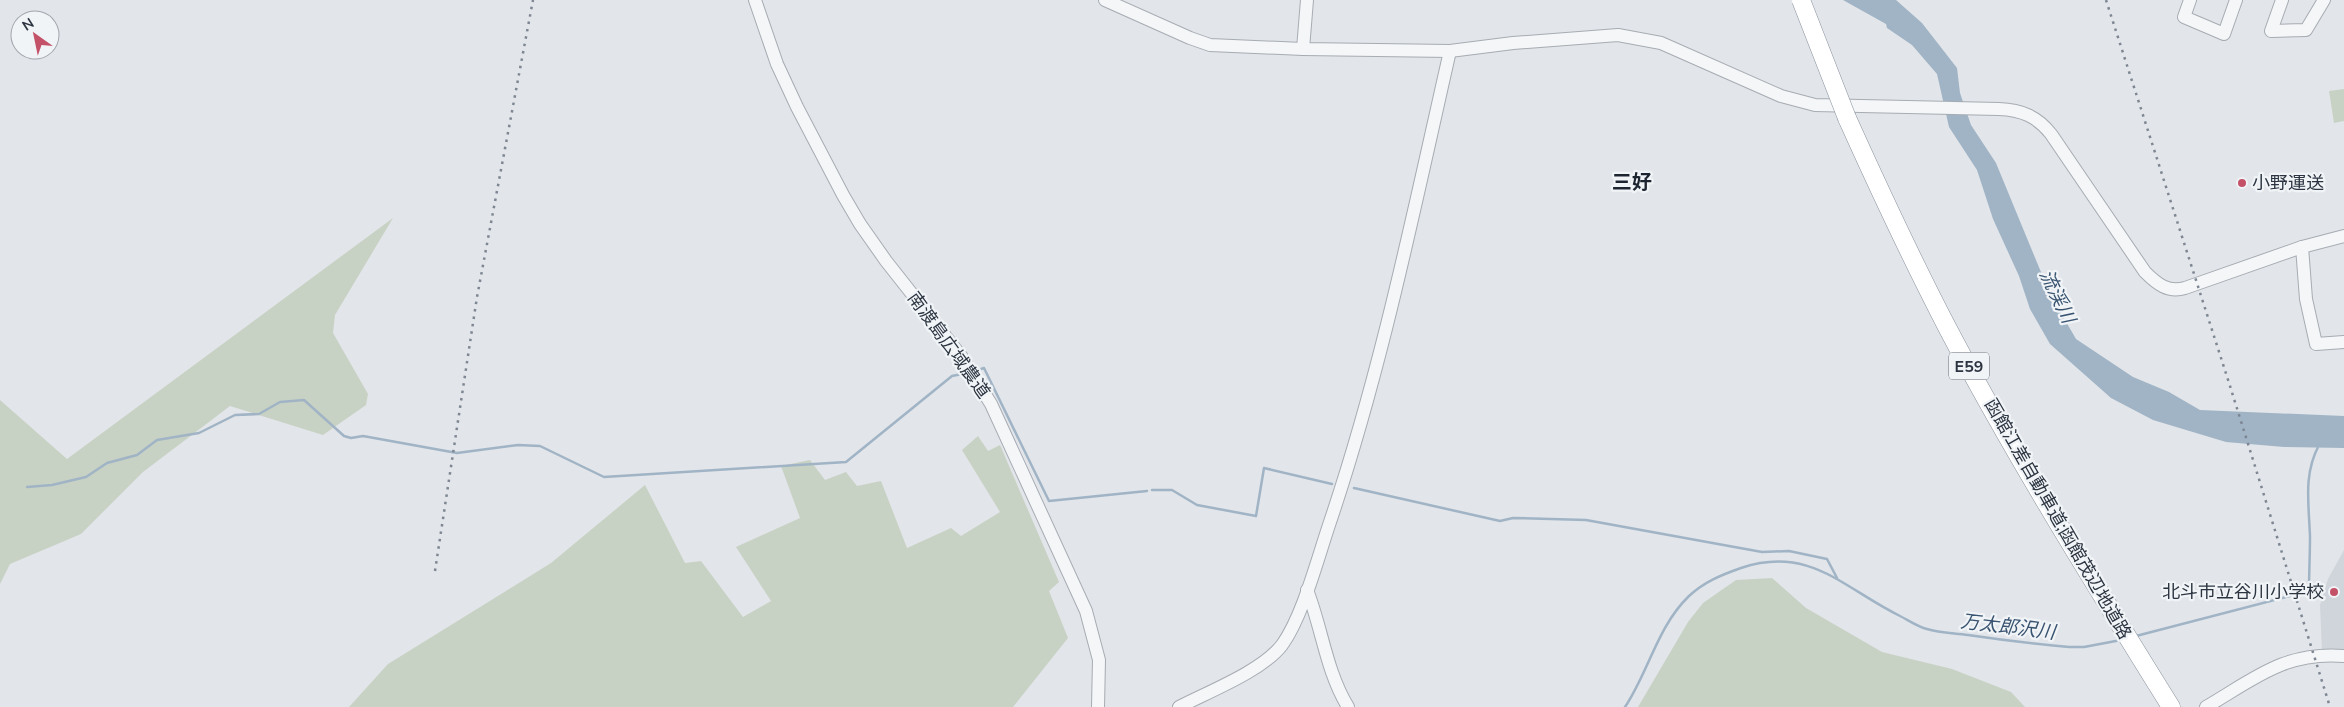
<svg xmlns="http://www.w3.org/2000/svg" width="2344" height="707" font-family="'Nunito Sans','Noto Sans JP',sans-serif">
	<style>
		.built { fill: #d0d4db }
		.green { fill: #c8d2c4 }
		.water { fill: #a0b4c6 }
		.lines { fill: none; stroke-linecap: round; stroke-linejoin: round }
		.stream { stroke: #a0b4c6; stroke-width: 2.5 }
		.minor-casing { stroke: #a7acb3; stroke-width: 14 }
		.highway-casing { stroke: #8b939f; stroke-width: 19 }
		.minor { stroke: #f4f6f8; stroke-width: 12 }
		.highway { stroke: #fff; stroke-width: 18 }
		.rail { stroke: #7d8692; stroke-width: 2.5; stroke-dasharray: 2.5 5; stroke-linecap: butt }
		.highway-bridge-casing { stroke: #8b939f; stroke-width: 19; stroke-linecap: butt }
		.highway-bridge { stroke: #fff; stroke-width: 18 }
		.poi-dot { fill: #c35269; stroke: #f1f4f7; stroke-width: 2 }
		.labels { text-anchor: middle; stroke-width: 4.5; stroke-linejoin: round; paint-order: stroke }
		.shield { fill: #f1f4f7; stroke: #666e77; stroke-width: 1 }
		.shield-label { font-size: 16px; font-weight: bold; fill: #2b3440 }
		.poi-label { font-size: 18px; fill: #2b3440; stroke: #f1f4f7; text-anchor: start }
		.street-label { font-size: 18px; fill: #2b3440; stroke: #f1f4f7 }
		.water-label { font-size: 19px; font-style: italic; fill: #395470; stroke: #f1f4f7 }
		.quarter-label { font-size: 20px; font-weight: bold; fill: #1d2531; stroke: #f1f4f7 }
	</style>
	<rect width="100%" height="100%" fill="#e2e5e9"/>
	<polygon class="built" points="2344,550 2344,651 2322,650 2320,605 2328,579"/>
	<g class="green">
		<polygon points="2344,89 2344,121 2334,123 2329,91"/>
		<polygon points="393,218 335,315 333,333 368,394 366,405 323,435 230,406 143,472 81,534 10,564 0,584 0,400 67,459"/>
		<polygon points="978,436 988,451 1000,445 1059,582 1049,591 1068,638 1013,707 349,707 388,664 551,563 645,485 685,563 701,561 743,617 771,601 736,547 800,518 781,466 810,460 825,480 846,472 857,486 881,481 907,548 951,528 961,536 1000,512 962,450"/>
		<polygon points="1772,578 1806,608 1882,652 1952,669 2011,692 2025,707 1638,707 1688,622 1703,603 1736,580"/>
	</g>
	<polygon class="water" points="1843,0 1896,0 1922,23 1957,68 1960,93 1971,125 1996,163 2050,294 2076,339 2133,377 2169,392 2200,410 2344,416 2344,448 2284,447 2226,442 2153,420 2111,398 2050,344 2030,309 2019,276 1993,219 1977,170 1949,127 1937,74 1912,45 1887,28 1886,24"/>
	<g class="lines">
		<g class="stream">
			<polyline points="978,370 984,368 1049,501 1147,491"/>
			<polyline points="27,487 52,485 86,477 107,463 137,455 157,440 199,433 235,415 259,414 280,402 304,400 344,436 351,438 363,436 457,453 518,445 540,446 604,477 846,462 952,376 962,374"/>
			<polyline points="1354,488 1500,521 1513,518 1586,520 1762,552 1789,551 1827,559 1837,578"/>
			<polyline points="1152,490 1172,490 1197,505 1256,516 1264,468 1332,484"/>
			<path d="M2136,636L2309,591C2309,573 2310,555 2310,537C2309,504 2303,475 2319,445"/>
			<path d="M1625,707C1649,671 1657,627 1689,596C1704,582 1721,575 1741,568C1810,545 1843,588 1900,616C1908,620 1918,627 1927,629C1940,633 1955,633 1968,635C2002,640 2036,644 2069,647H2084L2121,640"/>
		</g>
		<defs>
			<g id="minor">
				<polyline points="755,0 777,64 797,107 843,195 860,224 886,261 961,356 991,404 1086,611 1099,660 1098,707"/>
				<path d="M1105,0L1190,38L1210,45L1303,49L1450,51L1513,43L1618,35L1661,43L1781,96L1815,105L1999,109C2021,110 2037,116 2051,134L2145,272C2157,284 2168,293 2185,288L2302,247L2344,236"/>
				<polyline points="2190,0 2184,17 2224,34 2236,0"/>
				<polyline points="2282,0 2271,31 2306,30 2324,0"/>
				<polyline points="1303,49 1307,0"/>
				<polyline points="2302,247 2306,299 2316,344 2344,342"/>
				<path d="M1307,590C1322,628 1326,671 1348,707"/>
				<path d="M1179,707C1210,691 1262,671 1282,645C1303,616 1318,557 1330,522C1382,368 1414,209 1450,51"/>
				<path d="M2206,707C2254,679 2285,651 2344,656"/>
			</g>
			<path id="highway" d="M1847,118C1879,189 1912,260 1948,329C2016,458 2094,583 2171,707"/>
		</defs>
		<use href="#minor" class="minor-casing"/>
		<use href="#highway" class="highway-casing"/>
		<use href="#minor" class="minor"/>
		<use href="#highway" class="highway"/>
		<g class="rail">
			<polyline points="2106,0 2230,386 2330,707"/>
			<polyline points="435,571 477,297 533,0"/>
		</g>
		<defs>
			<polyline id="highway-bridge" points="1801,0 1847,118"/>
		</defs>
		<use href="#highway-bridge" class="highway-bridge-casing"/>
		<use href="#highway-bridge" class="highway-bridge"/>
	</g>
	<g class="poi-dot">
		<circle cx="2242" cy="183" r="5"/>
		<circle cx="2334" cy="592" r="5"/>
	</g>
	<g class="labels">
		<rect class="shield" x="1949" y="352.5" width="40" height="27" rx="4"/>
		<g class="shield-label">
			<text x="1969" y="372">E59</text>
		</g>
		<g class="poi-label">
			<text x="2252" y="189">小野運送</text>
			<text x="2324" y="598" text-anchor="end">北斗市立谷川小学校</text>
		</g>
		<g class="street-label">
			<text transform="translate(949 345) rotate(54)" y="6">南渡島広域農道</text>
			<text transform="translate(2058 519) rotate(60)" y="6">函館江差自動車道;函館茂辺地道路</text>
		</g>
		<g class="water-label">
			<text transform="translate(2058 296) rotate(64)" y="7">流渓川</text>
			<text transform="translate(2008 626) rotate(7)" y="7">万太郎沢川</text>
		</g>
		<g class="quarter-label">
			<text x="1632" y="189">三好</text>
		</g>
	</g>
	<g transform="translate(35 35) rotate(327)"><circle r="24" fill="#f1f4f7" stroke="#a2a7ae"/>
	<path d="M0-4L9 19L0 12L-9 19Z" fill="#c35269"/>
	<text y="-8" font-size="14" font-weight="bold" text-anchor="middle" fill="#2b3440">N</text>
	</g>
</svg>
